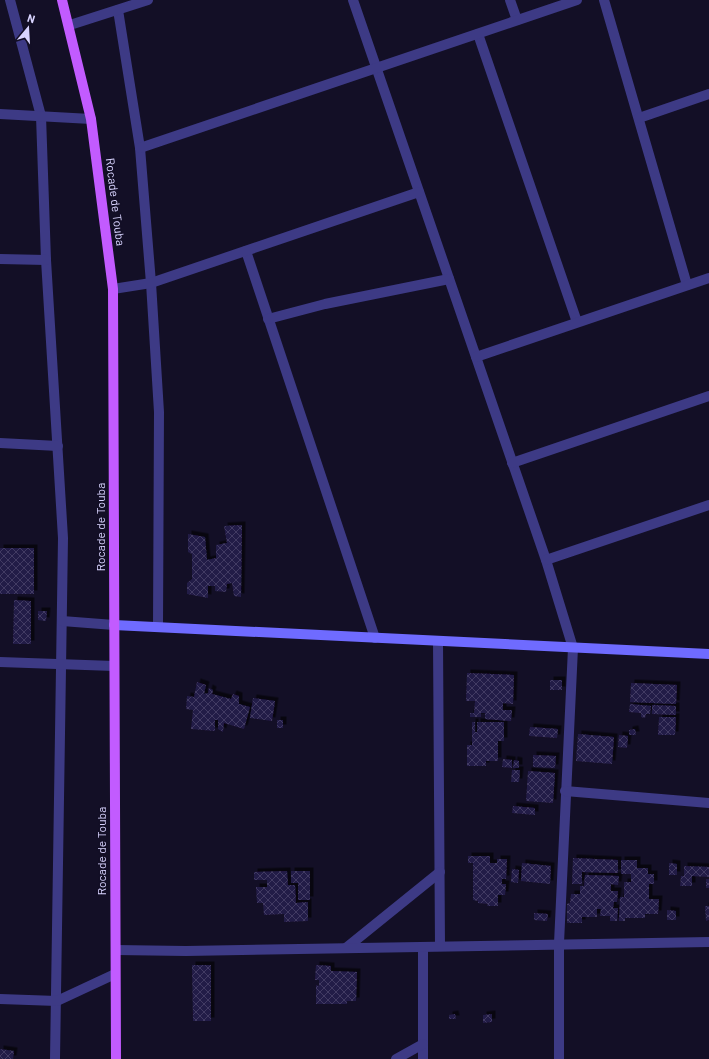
<svg xmlns="http://www.w3.org/2000/svg" width="709" height="1059" font-family="Barlow,sans-serif">
	<style>
		.building { fill: url(#building-cross-hatch); filter: url(#shadow) }
		.lines { fill: none; stroke-linecap: round; stroke-linejoin: round }
		.street { stroke: #3d3a85; stroke-width: 10 }
		.secondary { stroke: #6f6bff; stroke-width: 10 }
		.primary { stroke: #c25bff; stroke-width: 10 }
		.labels { text-anchor: middle; stroke-width: 3; stroke-linejoin: round; paint-order: stroke }
		.street-label { font-size: 12px; fill: #d9d4ff; stroke: #130f26 }
	</style>
	<defs>
		<pattern id="building-cross-hatch" width="8" height="8" patternUnits="userSpaceOnUse"><rect width="8" height="8" fill="#241b47"/><path d="M0 0l8 8M0 8l8-8" fill="none" stroke="#433b63"/></pattern>
		<filter id="shadow"><feDropShadow dx="3.5" dy="-3.5" stdDeviation="0" flood-color="#0009"/></filter>
	</defs>
	<rect width="100%" height="100%" fill="#130f26"/>
	<g class="building">
		<polygon points="242,525 241,597 234,596 232,583 227,584 226,592 215,591 215,586 208,586 208,598 187,594 187,583 192,579 192,554 188,552 188,534 205,537 207,560 216,558 216,545 227,543 224,526"/>
		<rect x="0" y="548" width="34" height="46"/>
		<polygon points="14,600 31,601 31,644 13,644"/>
		<polygon points="38,611 47,611 46,621 38,620"/>
		<polygon points="467,673 514,675 513,704 503,703 503,710 512,710 511,721 485,719 485,713 481,713 481,717 470,717 470,713 474,713 475,701 466,701"/>
		<rect x="550" y="680" width="12" height="10"/>
		<polygon points="197,682 206,685 204,694 208,693 209,688 213,690 212,694 231,699 233,694 239,696 239,704 250,707 244,729 224,723 223,732 218,729 218,720 215,720 215,731 191,729 193,710 186,709 187,696 194,697"/>
		<polygon points="631,683 677,685 676,704 630,702"/>
		<polygon points="253,698 275,701 272,721 250,718"/>
		<polygon points="630,704 651,706 650,714 646,714 645,718 641,717 641,713 629,712"/>
		<polygon points="652,705 676,706 676,715 652,714"/>
		<polygon points="659,717 676,717 675,735 658,735"/>
		<rect x="277" y="720" width="6" height="8"/>
		<polygon points="472,722 475,722 475,732 477,732 477,722 504,722 504,741 498,741 498,761 486,761 486,766 467,766 467,745 472,745"/>
		<polygon points="530,727 558,729 557,738 529,736"/>
		<polygon points="635,729 636,735 629,735 629,730"/>
		<polygon points="578,734 614,737 612,764 576,761"/>
		<polygon points="619,735 628,736 627,748 618,747"/>
		<polygon points="533,755 556,756 555,768 533,767"/>
		<polygon points="503,759 512,760 512,768 502,767"/>
		<polygon points="514,760 519,761 519,768 513,768"/>
		<polygon points="512,770 520,770 519,782 511,782"/>
		<polygon points="528,771 555,773 553,803 526,801"/>
		<polygon points="513,806 535,808 535,815 512,813"/>
		<polygon points="468,856 490,856 490,863 497,863 497,859 507,859 506,879 502,879 502,884 506,884 505,895 498,895 498,906 487,906 488,904 478,903 478,901 473,900 473,863 468,863"/>
		<polygon points="573,858 618,860 618,873 582,872 582,884 572,884"/>
		<polygon points="621,860 637,860 637,868 648,868 648,874 654,874 654,884 649,884 649,899 659,899 658,914 645,914 645,918 625,918 625,921 619,921 620,897 624,897 624,882 631,882 631,874 621,874"/>
		<polygon points="522,863 551,866 550,884 521,881"/>
		<polygon points="669,863 677,864 677,875 669,875"/>
		<polygon points="684,866 709,867 709,877 692,876 692,886 680,886 681,876 684,876"/>
		<polygon points="512,869 519,870 518,883 511,882"/>
		<polygon points="287,871 288,885 295,885 296,903 308,902 308,921 284,922 284,914 264,915 263,903 257,903 256,887 267,887 267,880 254,880 254,872"/>
		<polygon points="291,871 310,871 310,900 298,900 298,883 291,883"/>
		<polygon points="585,875 619,876 618,885 611,884 611,891 618,891 617,902 614,902 613,908 618,908 617,921 610,921 610,916 600,916 601,909 597,909 597,917 582,917 582,923 567,923 567,904 570,903 571,894 580,894 580,886 584,886"/>
		<rect x="706" y="879" width="3" height="9"/>
		<polygon points="705,906 709,906 709,920 706,921"/>
		<polygon points="667,910 676,911 676,920 667,920"/>
		<polygon points="534,913 548,914 547,921 534,920"/>
		<polygon points="192,965 211,965 211,1021 193,1021"/>
		<polygon points="316,965 331,966 331,971 357,972 356,1001 347,1001 347,1004 316,1004 316,985 319,986 319,980 315,980"/>
		<polygon points="455,1014 456,1019 449,1019 449,1015"/>
		<polygon points="492,1014 492,1022 483,1023 483,1015"/>
		<polygon points="0,1049 14,1051 13,1059 0,1059"/>
	</g>
	<g class="lines">
		<g class="street">
			<polyline points="10,0 41,116 46,260 63,538 55,1059"/>
			<polyline points="353,0 546,560 573,648 559,943 559,1059"/>
			<polyline points="510,0 517,20"/>
			<polyline points="604,0 687,285"/>
			<polyline points="118,10 140,148 151,283 159,412 158,627"/>
			<polyline points="70,25 148,0"/>
			<polyline points="478,34 577,322"/>
			<polyline points="0,114 91,119"/>
			<polyline points="639,118 709,94"/>
			<polyline points="140,148 577,0"/>
			<polyline points="246,251 375,638"/>
			<polyline points="0,259 46,260"/>
			<polyline points="113,289 151,283 419,192"/>
			<polyline points="268,319 325,304 449,279"/>
			<polyline points="476,357 709,278"/>
			<polyline points="0,443 58,446"/>
			<polyline points="512,463 709,396"/>
			<polyline points="546,560 709,505"/>
			<polyline points="62,621 114,625"/>
			<polyline points="438,641 440,946"/>
			<polyline points="0,662 114,666"/>
			<polyline points="565,791 709,803"/>
			<polyline points="423,947 423,1059"/>
			<polyline points="346,948 440,872"/>
			<polyline points="116,950 186,951 709,942"/>
			<polyline points="0,999 57,1001 115,974"/>
			<polyline points="396,1059 423,1044"/>
		</g>
		<polyline class="secondary" points="114,625 709,654"/>
		<polyline class="primary" points="62,0 91,119 113,289 116,1059"/>
	</g>
	<g class="labels">
		<g class="street-label">
			<text transform="translate(115 202) rotate(83)" y="4">Rocade de Touba</text>
			<text transform="translate(101 527) rotate(-90)" y="4">Rocade de Touba</text>
			<text transform="translate(102 851) rotate(-90)" y="4">Rocade de Touba</text>
		</g>
	</g>
	<g transform="translate(28 28) rotate(18)" stroke="#130f26" stroke-width="3" paint-order="stroke">
	<path d="M0-3L7 15L0 10L-7 15Z" fill="#d9d4ff"/>
	<text y="-6" font-size="11" font-weight="bold" text-anchor="middle" fill="#d9d4ff">N</text>
	</g>
</svg>
